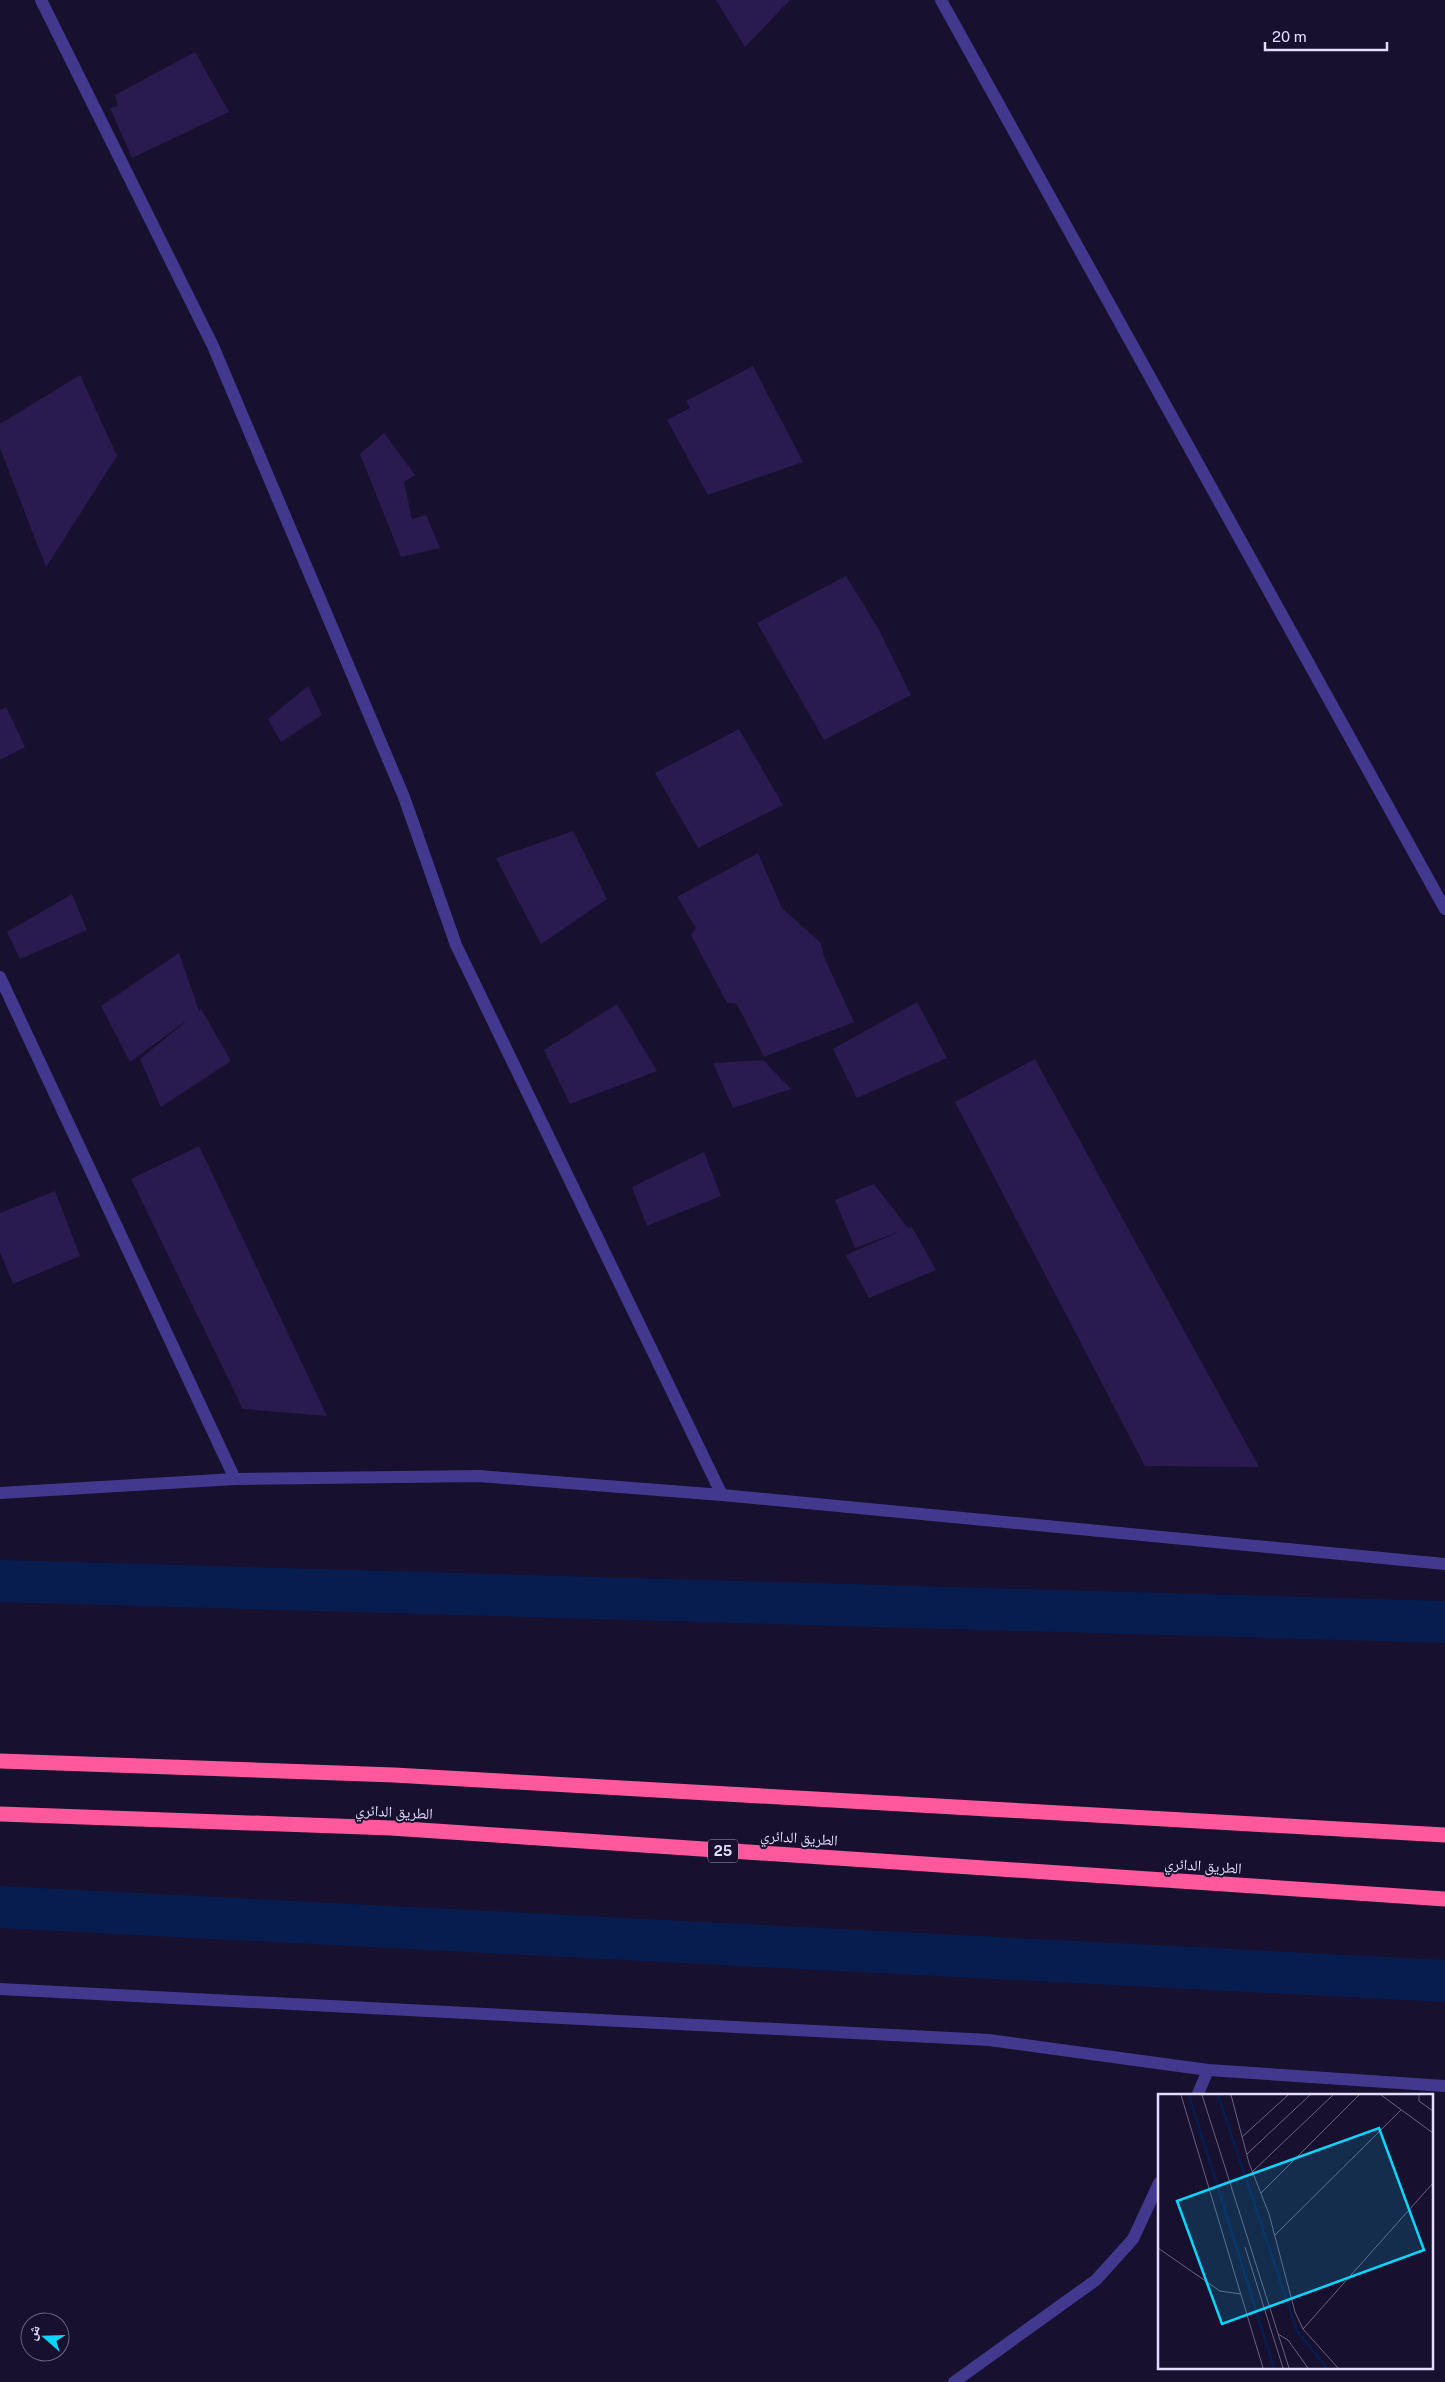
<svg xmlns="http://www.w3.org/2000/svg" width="1445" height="2382" font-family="'Public Sans','Noto Naskh Arabic',sans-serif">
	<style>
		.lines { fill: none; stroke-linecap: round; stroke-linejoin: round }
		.canal { stroke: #081d4f; stroke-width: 42 }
		.building { fill: #291b50 }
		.minor { stroke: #42398f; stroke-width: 12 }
		.highway { stroke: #ff589d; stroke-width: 15 }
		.labels { text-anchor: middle; stroke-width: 4; stroke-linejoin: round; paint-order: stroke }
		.shield { fill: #17102e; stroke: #a6a0c0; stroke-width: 1 }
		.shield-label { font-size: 14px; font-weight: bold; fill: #e3ddff }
		.street-label { font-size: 15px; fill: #e3ddff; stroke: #17102e }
		.inset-river { fill: none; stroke: #081d4f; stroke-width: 2.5 }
		.inset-road { fill: none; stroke: #696282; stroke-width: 1 }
		.view { fill: #09d6ff; fill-opacity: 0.15; stroke: #09d6ff; stroke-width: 2.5 }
		.inset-edge { fill: none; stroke: #e3ddff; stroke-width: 2.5 }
	</style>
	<rect width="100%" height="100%" fill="#17102e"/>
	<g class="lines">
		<g class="canal">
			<polyline points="0,1581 1445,1622"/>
			<polyline points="0,1907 1445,1981"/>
		</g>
	</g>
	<g class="building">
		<polygon points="716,0 790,0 745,47"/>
		<polygon points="195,52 229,112 132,158 110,108 118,106 115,95"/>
		<polygon points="753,366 803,462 708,495 667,420 690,408 686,401"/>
		<polygon points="80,375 117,456 46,567 0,448 0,424"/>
		<polygon points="384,433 415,475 404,482 412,519 426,515 440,548 401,557 360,454"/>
		<polygon points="846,576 878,628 911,695 824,740 757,623"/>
		<polygon points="308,686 322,715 281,742 268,719"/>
		<polygon points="6,707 25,747 0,760 0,710"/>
		<polygon points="739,729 783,805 698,848 655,773"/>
		<polygon points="573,831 607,899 541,944 496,858"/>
		<polygon points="758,853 782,908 821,943 824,957 854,1022 764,1057 737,1004 727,1003 691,935 696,928 677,897"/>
		<polygon points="72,894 87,930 20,959 7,932"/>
		<polygon points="179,953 199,1011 201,1009 231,1061 161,1107 140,1059 190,1018 130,1062 101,1006"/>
		<polygon points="917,1002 947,1058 857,1098 833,1049"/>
		<polygon points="617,1004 657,1071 570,1104 544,1050"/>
		<polygon points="1035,1059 1259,1467 1145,1466 955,1102"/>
		<polygon points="763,1060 791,1089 733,1108 713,1063"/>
		<polygon points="199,1146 327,1416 243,1409 131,1179"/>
		<polygon points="704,1152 721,1196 647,1226 632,1187"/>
		<polygon points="874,1184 908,1228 912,1227 936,1270 869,1298 846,1255 901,1231 855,1248 835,1200"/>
		<polygon points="55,1191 80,1256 13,1284 0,1252 0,1213"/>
	</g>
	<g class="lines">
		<g class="minor">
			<polyline points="41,0 213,346 404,797 456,945 722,1495"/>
			<polyline points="941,0 1445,909"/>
			<polyline points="0,977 235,1479"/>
			<polyline points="0,1493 235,1479 479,1476 722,1495 1445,1564"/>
			<polyline points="0,1989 989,2040 1208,2070 1445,2086"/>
			<polyline points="1197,2096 1208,2070"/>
			<polyline points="954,2382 1096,2280 1133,2239 1159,2183"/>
		</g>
		<g class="highway">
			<polyline points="0,1761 394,1775 1445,1835"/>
			<polyline points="0,1814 391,1828 1445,1899"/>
		</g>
	</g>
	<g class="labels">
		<rect class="shield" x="708" y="1839.5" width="30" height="23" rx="4"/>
		<g class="shield-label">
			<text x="723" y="1856">25</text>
		</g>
		<g class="street-label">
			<text transform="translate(394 1812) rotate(3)" y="5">الطريق الدائري</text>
			<text transform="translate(799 1838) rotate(4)" y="5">الطريق الدائري</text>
			<text transform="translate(1203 1866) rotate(4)" y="5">الطريق الدائري</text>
		</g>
	</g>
	<g transform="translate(1158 2094)">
		<rect width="275" height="275" fill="#17102e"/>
		<path class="inset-river" d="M31,1L116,274M60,1L139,237L169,274"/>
		<path class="inset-road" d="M23,1L105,274M44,1L131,274M73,1L91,69L111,120L137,218L145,235L180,274M223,1L275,39M261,1V7L275,17M84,43L130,1M89,60L152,1M94,78L175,1M103,99L201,1M117,141L243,16M87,153L125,274M0,154L62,197L83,200M145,235L275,89M120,240L130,246L150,274"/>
		<path class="view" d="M221,34L266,156L64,230L19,107Z"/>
		<rect width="275" height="275" class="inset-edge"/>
	</g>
	<g transform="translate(45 2337) rotate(290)"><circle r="24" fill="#17102e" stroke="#696282"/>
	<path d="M0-4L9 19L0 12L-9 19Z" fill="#09d6ff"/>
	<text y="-8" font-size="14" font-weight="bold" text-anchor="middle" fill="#e3ddff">ش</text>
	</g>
	<path d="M1265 42v8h122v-8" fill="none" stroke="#e3ddff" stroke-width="2.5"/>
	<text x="1272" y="42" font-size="15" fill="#e3ddff" stroke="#17102e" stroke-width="4" paint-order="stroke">20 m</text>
</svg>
